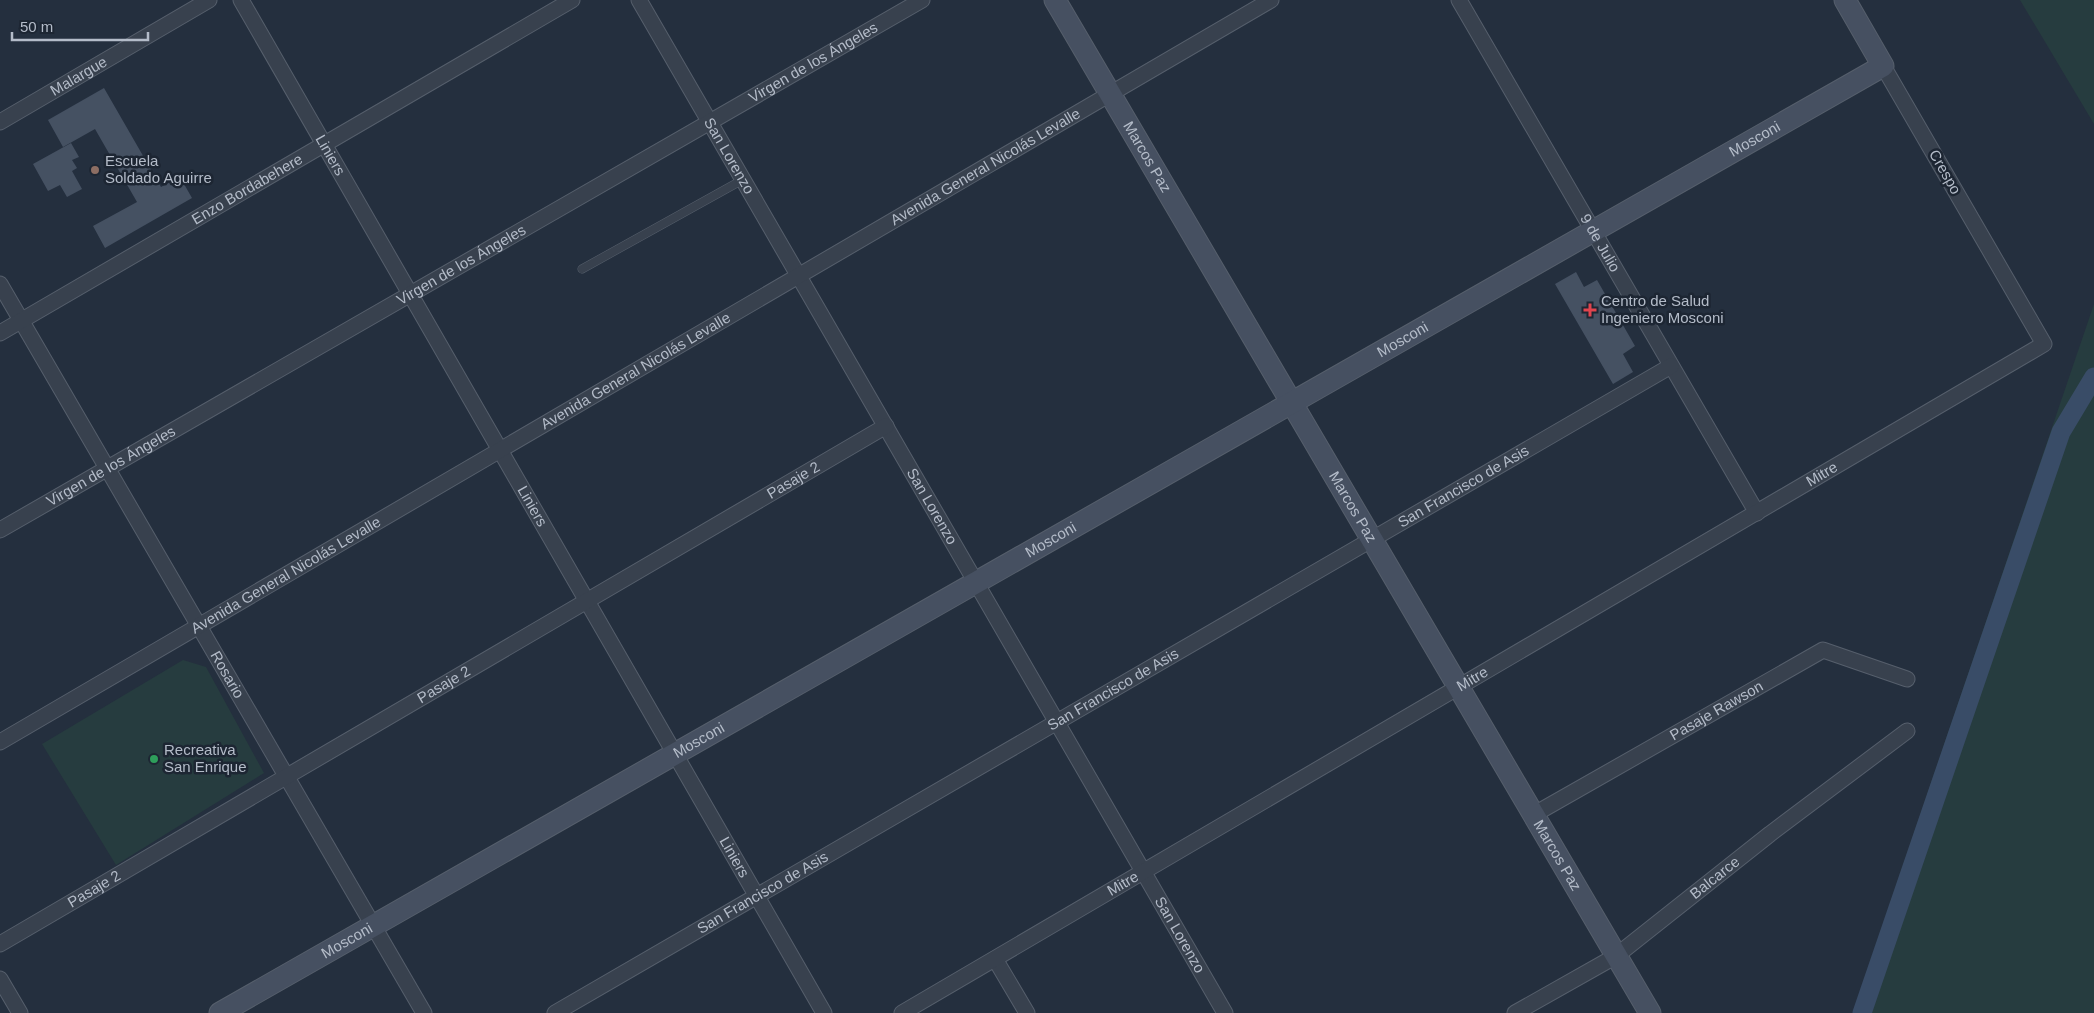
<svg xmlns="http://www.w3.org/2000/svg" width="2094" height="1013" font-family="Arial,sans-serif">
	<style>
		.green { fill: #263c3f }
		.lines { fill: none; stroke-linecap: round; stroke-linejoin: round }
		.canal { stroke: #394c67; stroke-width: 19 }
		.building { fill: #455162 }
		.lane-casing { stroke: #565f6c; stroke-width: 9 }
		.street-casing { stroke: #565f6c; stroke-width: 17 }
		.secondary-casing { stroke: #565f6c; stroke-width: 23 }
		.lane { stroke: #38414e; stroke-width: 8 }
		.street { stroke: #38414e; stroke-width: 15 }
		.secondary { stroke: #465061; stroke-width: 21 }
		.education-dot { fill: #8d6e63; stroke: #1d2633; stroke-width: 2 }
		.health-dot { fill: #e0444e; stroke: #1d2633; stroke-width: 2 }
		.leisure-dot { fill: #2e9e5b; stroke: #1d2633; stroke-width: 2 }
		.labels { text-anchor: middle; stroke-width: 5; stroke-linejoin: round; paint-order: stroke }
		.street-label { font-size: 15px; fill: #b4bcc9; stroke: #1d2633 }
		.poi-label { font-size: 15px; fill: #b4bcc9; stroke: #1d2633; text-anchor: start }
	</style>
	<rect width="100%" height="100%" fill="#242f3e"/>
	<g class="green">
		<polygon points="2020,0 2094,0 2094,124"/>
		<polygon points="2094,304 2094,1013 1854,1013 1868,968"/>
		<polygon points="183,660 206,667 264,773 116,865 42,744"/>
	</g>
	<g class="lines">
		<polyline class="canal" points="1862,1013 2061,432 2094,377"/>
	</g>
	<g class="building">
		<polygon points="104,88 161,187 180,177 192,198 105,248 93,226 137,202 95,129 63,147 48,120"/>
		<polygon points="71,143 79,157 72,160 77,168 72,171 82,189 67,197 60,185 48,191 33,164"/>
		<polygon points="1576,272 1584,287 1597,280 1635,346 1623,354 1633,372 1613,384 1555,284"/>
	</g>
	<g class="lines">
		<defs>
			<polyline id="lane" points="582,269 744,179"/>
			<g id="street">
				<path id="s1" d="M241,0L824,1013"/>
				<path id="s2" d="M639,0L1225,1013"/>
				<path id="s3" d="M1459,0L1757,513"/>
				<path id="s4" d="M0,122L209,0"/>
				<path id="s5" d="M0,284L424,1013"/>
				<path id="s6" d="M0,333L572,0"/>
				<path id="s7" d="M0,530L922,0"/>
				<path id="s8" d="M0,742L1271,0"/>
				<path id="s9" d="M1533,815L1823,650L1907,679"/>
				<path id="s10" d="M0,944L886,426"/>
				<polyline points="995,959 1027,1013"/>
				<polyline points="0,979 20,1013"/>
				<path id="s11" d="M555,1013L1671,366"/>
				<path id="s12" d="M902,1013L2044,344L1883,66"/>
				<path id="s13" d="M1515,1013L1616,956L1770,834L1907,731"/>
			</g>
			<g id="secondary">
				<path id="s14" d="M1055,0L1650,1013"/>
				<path id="s15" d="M220,1013L1883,66L1845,0"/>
			</g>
		</defs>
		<use href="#lane" class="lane-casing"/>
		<use href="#street" class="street-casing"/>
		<use href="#secondary" class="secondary-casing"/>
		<use href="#lane" class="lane"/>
		<use href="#street" class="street"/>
		<use href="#secondary" class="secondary"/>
	</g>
	<circle class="education-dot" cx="95" cy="170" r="5"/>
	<path class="health-dot" d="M1587.5 302.5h5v5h5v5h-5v5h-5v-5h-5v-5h5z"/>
	<circle class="leisure-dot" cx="154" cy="759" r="5"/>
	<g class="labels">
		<g class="street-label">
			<text dy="5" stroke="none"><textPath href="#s7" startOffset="938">Virgen de los Ángeles</textPath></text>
			<text dy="5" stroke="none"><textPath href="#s4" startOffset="91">Malargue</textPath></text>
			<text dy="5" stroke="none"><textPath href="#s15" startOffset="1766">Mosconi</textPath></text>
			<text dy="5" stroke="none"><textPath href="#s2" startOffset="180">San Lorenzo</textPath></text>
			<text dy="5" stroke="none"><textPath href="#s1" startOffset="179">Liniers</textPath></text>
			<text dy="5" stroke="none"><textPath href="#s14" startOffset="182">Marcos Paz</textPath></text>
			<text dy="5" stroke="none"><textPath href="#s8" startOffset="1141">Avenida General Nicolás Levalle</textPath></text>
			<text transform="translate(1945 172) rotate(60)" y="5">Crespo</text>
			<text dy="5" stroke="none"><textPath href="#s6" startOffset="286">Enzo Bordabehere</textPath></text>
			<text dy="5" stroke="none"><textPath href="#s3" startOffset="281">9 de Julio</textPath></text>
			<text dy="5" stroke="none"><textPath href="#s7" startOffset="532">Virgen de los Ángeles</textPath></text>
			<text dy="5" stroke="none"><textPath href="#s15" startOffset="1361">Mosconi</textPath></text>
			<text dy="5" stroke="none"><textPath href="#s8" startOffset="736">Avenida General Nicolás Levalle</textPath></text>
			<text dy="5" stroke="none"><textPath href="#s7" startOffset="128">Virgen de los Ángeles</textPath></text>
			<text dy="5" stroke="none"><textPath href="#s12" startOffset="1066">Mitre</textPath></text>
			<text dy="5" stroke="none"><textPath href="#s10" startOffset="919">Pasaje 2</textPath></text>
			<text dy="5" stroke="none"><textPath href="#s11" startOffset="1050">San Francisco de Asis</textPath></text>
			<text dy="5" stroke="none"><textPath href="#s1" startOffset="584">Liniers</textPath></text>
			<text dy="5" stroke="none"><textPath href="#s2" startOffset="585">San Lorenzo</textPath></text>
			<text dy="5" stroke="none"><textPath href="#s14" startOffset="588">Marcos Paz</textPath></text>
			<text dy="5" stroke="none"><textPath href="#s15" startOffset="956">Mosconi</textPath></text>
			<text dy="5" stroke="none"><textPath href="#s8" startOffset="331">Avenida General Nicolás Levalle</textPath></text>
			<text dy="5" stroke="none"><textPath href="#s5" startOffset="452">Rosario</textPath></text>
			<text dy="5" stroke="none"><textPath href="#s12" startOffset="661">Mitre</textPath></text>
			<text dy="5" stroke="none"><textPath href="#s10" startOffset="514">Pasaje 2</textPath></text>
			<text dy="5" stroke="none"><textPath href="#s11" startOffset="645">San Francisco de Asis</textPath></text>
			<text dy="5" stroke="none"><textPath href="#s9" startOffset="211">Pasaje Rawson</textPath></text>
			<text dy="5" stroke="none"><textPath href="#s15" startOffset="551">Mosconi</textPath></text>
			<text dy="5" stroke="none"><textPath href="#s14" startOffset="992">Marcos Paz</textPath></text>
			<text dy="5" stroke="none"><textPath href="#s1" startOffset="989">Liniers</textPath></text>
			<text dy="5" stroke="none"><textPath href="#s13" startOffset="242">Balcarce</textPath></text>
			<text dy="5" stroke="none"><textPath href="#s12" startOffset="256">Mitre</textPath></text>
			<text dy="5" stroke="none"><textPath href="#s10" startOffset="109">Pasaje 2</textPath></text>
			<text dy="5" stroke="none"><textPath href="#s11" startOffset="240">San Francisco de Asis</textPath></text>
			<text dy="5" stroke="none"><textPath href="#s2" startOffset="1080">San Lorenzo</textPath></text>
			<text dy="5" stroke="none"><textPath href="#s15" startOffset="146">Mosconi</textPath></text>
		</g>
		<g class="poi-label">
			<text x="105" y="166">Escuela<tspan x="105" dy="17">Soldado Aguirre</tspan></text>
			<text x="1601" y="306">Centro de Salud<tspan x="1601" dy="17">Ingeniero Mosconi</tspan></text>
			<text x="164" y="755">Recreativa<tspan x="164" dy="17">San Enrique</tspan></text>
		</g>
	</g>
	<path d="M12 32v8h136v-8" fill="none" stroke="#b4bcc9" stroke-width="2.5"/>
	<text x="20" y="32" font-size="15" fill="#b4bcc9" stroke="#1d2633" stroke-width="4" paint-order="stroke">50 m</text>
</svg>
